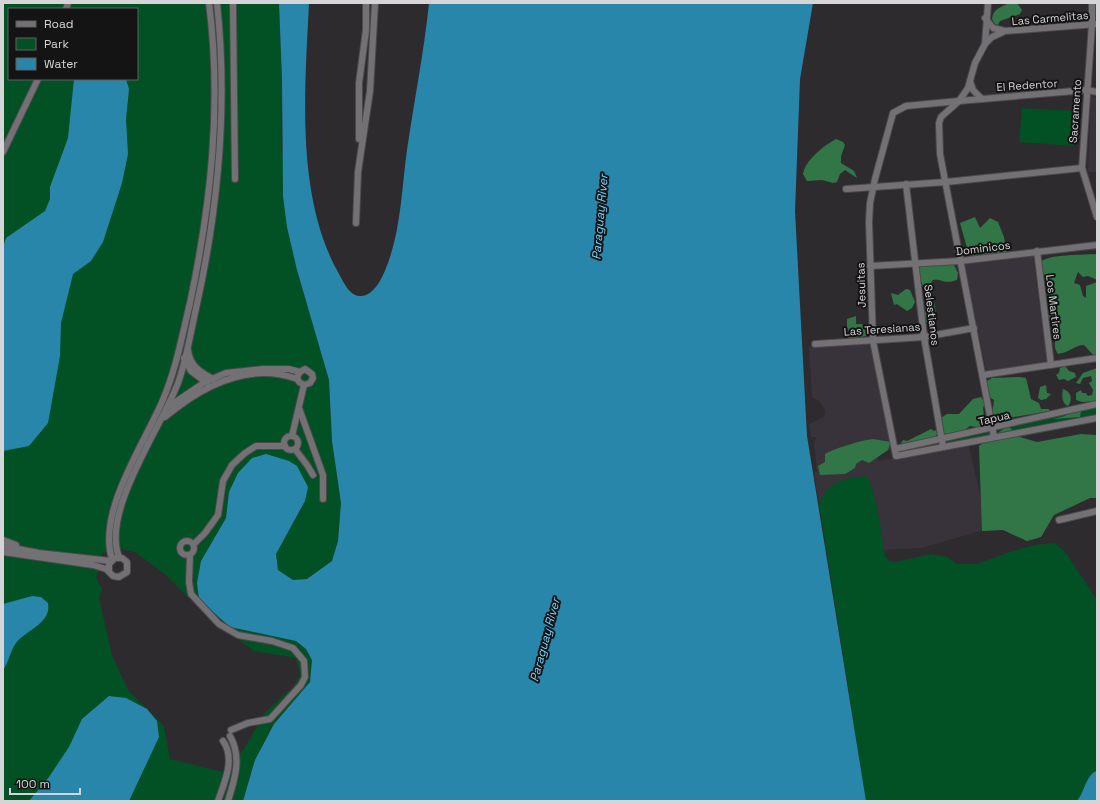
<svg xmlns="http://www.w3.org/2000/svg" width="1100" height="804" font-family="'Space Grotesk',sans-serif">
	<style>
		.built { fill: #38323a }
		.green { fill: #015125; fill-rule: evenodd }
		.forest { fill: #327648 }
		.water { fill: #2986ab }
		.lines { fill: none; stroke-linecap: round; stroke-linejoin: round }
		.minor-casing { stroke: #4b494c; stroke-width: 8 }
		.minor { stroke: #747175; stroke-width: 6 }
		.labels { text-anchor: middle; stroke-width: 4; stroke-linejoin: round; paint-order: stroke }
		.street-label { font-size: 11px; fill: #d5d4d6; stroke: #151415 }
		.water-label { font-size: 12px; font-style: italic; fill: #78d3fc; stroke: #151415 }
	</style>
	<rect width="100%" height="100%" fill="#2e2b2e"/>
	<g class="built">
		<polygon points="1091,96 1097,97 1097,172 1088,172"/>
		<polygon points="1033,255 1047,363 986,371 965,264"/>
		<polygon points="871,343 893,449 877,452 878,461 969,446 988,529 921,548 883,550 867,494 821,516 814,472 817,472 814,445 816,437 811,437 809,424 824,417 825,410 819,401 812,397 809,347"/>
	</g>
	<g class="green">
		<path d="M3,3H279L282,79L281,144L297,270L329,380L332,441L341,503L338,541L332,561L307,579L293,580L278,570L276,554L305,501L229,492L226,518L201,561L302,645C312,654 315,667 310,680C305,696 283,711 274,725C258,749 250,774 243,801H3ZM9,9H137V79H9ZM115,548L135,552L165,574L206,615L254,651L296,658L300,675L293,687L265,712L244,749L223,772L170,759L164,726L128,690L112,655L99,598L102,589L96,578L102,554Z"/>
		<polygon points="1022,108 1076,111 1074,146 1019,142"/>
		<polygon points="1097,407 1097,414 999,432 1000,429"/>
		<polygon points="989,432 989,435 946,443 947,440"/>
		<path d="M866,476C875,484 883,541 885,556L889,561L894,562L932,554L947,557L957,564H977L1010,552L1035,545L1055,543L1066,553L1097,600V801H866L819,503C828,482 843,478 866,476Z"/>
	</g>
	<g class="forest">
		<path d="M1009,3H1017L1022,10L1020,14L1000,21L998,25L995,24L992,19C993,9 1001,7 1009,3Z"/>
		<path d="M836,139L843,142L845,145L841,156V163L854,171L857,178L845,170L840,174L837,182L833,183L822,180L807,181L803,174C805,161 823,146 836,139Z"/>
		<polygon points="975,217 980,228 990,218 998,222 1004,237 1006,253 992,260 969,255 960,223"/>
		<path d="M1097,254V280L1088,276L1083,277L1078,272L1074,283L1080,285L1083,296L1086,298V286L1097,282V356L1095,357L1084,345C1075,345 1068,353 1058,354C1053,348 1055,339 1057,331L1054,329L1048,315L1049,291L1045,284L1041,262C1047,254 1085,255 1097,254Z"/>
		<path d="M953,263L958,273L957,280C943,285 942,278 933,280L931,283L936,314L929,323L926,322L924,315L927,298L917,269L925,264Z"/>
		<polygon points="906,289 910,290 915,302 912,308 907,311 897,304 894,305 891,293 898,295"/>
		<polygon points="856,316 856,324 862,324 866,330 869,330 866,336 849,339 847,336 849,332 847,327 847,319"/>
		<polygon points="1065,366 1069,371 1075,373 1076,377 1068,381 1064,379 1059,380 1056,375 1059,373 1060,368"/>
		<polygon points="1097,368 1097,401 1082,402 1076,400 1076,393 1081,390 1082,393 1086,393 1088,396 1092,395 1093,390 1089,383 1092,381 1091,376 1083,378 1080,384 1076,383 1083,373"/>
		<polygon points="1020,377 1026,378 1031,399 1039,403 1041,409 1049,409 1049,411 1008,418 997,423 992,416 994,400 988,396 987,381 992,378"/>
		<polygon points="1046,385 1047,393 1051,394 1046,399 1041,400 1038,398 1040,387"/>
		<path d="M1063,389C1071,391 1073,400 1068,406C1061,403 1062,395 1063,389Z"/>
		<polygon points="981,397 985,403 983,408 985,426 976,427 970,426 962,432 943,434 941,418 947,414 959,414 973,399"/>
		<polygon points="1074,408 1081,411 1080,417 1053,419 1065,416"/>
		<polygon points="1008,426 1020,437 1037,442 1081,434 1097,435 1097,498 1090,498 1054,515 1041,537 1027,541 1003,530 982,531 979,446"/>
		<path d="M931,429L934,431L936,430L938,434C931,440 924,438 917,444L913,441L908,442L904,447L901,443L903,440L907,441Z"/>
		<path d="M873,439L891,442L888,450L869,463L862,460L856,464L855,468L845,474L820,475L818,466L825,462V454C833,449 862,440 873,439Z"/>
	</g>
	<g class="water">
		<path d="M279,3H309C305,89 295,196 339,274C343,281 349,295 359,296C375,298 385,272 389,260C401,226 402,186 407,150C414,101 424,52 429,3H813L800,79L795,211L807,436L866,801H243L255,760L274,724L310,682L312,660L306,649L296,641L230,627L199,599L197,583L201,561L226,518L229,492L238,473L252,458L266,454L289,461L297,466L308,487L305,501L276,554L278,570L293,580L307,579L332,561L338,541L341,503L332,441L329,380L297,270L287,227L283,196L282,79Z"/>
		<polygon points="74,79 126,79 129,89 126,119 128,154 122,183 103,242 91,261 73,274 61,323 60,356 48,423 29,446 3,451 3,247 6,238 45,211 50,199 50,187 68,138"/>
		<path d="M32,596L41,597L48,603C52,623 26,630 16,643C10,651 9,662 3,670V604Z"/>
		<polygon points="109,696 126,698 147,709 157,721 159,737 129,801 29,801 49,777 69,747 82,719"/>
		<path d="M1097,771L1096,801H1077C1084,793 1087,773 1097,771Z"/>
	</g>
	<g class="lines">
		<defs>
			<g id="minor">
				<polyline points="233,3 235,179"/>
				<polyline points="988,3 985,44 975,63 968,88 959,101 906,106 893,113 875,179 870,203 869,222 873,341 896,456 1097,418"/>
				<polyline points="1092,3 1092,24 1082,168 1097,217"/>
				<polyline points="66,9 68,3"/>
				<polyline points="985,18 993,28 1005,31 1097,24"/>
				<polyline points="985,44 992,37 1003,32"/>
				<polyline points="970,81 973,90 982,99"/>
				<polyline points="359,139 359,83 366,30 366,3"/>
				<polyline points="3,152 38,79"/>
				<polyline points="906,184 924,337 943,447"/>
				<polyline points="846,189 946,182 1082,168"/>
				<polyline points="356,223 358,172 370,91 375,3"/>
				<polyline points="1037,251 1051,365"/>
				<polyline points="870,266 960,261 1097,245"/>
				<polyline points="815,344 924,337 974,328"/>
				<path d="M188,350C190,366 200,372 213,379"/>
				<polyline points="184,358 191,371 207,383"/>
				<polyline points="983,375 1097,358"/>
				<polyline points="168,407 205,382 226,373 263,369 289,369 300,372 305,369 312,374 313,378 310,383 304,385 299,382 297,377 300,372"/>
				<polyline points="299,408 323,475 323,499"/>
				<path d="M165,417C202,386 248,361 297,379"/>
				<circle cx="291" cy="443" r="7"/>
				<polyline points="292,436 304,385"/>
				<polyline points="994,437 940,154 939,123 941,117 959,101 1086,90 1097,92"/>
				<polyline points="295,449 307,465 313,475"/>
				<polyline points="895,449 1097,404"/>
				<polyline points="1059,520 1097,511"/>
				<polyline points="3,540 16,545"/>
				<circle cx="187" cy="548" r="7"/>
				<polyline points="194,544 205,533 218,515 223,481 232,465 245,453 256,446 285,446"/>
				<polyline points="3,546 39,553 111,561"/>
				<polyline points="3,552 93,565 106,569 113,576 119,577 127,572 127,562 122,558 115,558 109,564 109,571"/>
				<polyline points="190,555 189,582 191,594 219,624 238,635 272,641 293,648 304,661 305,677 301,685 270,719 248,723 231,730"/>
				<path d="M119,557C101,511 161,428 178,383C187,358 191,330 197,304C219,204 228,105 217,3"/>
				<path d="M112,559C97,512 144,444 162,402C176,370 182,336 190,303C211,204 222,104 209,3"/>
				<path d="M218,801C224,783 236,759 223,741"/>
				<path d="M228,801C235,779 242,757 230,736"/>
			</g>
		</defs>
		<use href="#minor" class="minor-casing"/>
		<use href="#minor" class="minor"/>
	</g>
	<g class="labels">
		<g class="street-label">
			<text transform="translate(1050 18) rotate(-5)" y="4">Las Carmelitas</text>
			<text transform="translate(1027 85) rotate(-4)" y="4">El Redentor</text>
			<text transform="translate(1075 111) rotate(-86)" y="4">Sacramento</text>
			<text transform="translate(983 248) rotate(-7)" y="4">Dominicos</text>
			<text transform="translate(861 285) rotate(-92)" y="4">Jesuitas</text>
			<text transform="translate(1054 307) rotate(83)" y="4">Los Martires</text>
			<text transform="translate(932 315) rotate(83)" y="4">Selestianos</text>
			<text transform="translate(882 329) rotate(-4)" y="4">Las Teresianas</text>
			<text transform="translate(994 418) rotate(-13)" y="4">Tapua</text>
		</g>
		<g class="water-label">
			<text transform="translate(600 217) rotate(-85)" y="4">Paraguay River</text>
			<text transform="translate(545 640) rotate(-75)" y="4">Paraguay River</text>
		</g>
	</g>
	<rect width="1100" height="804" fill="none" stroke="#d5d4d6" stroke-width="8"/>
	<rect x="8" y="8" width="130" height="72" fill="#151415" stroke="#626162"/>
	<rect x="16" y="21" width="20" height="6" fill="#747175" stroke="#626162"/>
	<text x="44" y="28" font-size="12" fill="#d5d4d6">Road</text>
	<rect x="16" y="38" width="20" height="12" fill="#015125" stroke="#626162"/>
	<text x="44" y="48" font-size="12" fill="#d5d4d6">Park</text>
	<rect x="16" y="58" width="20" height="12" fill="#2986ab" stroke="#626162"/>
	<text x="44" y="68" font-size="12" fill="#d5d4d6">Water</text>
	<path d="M10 788v6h70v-6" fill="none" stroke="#d5d4d6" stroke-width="2"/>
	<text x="16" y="788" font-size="12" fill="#d5d4d6" stroke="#151415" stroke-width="3" paint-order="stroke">100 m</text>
</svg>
